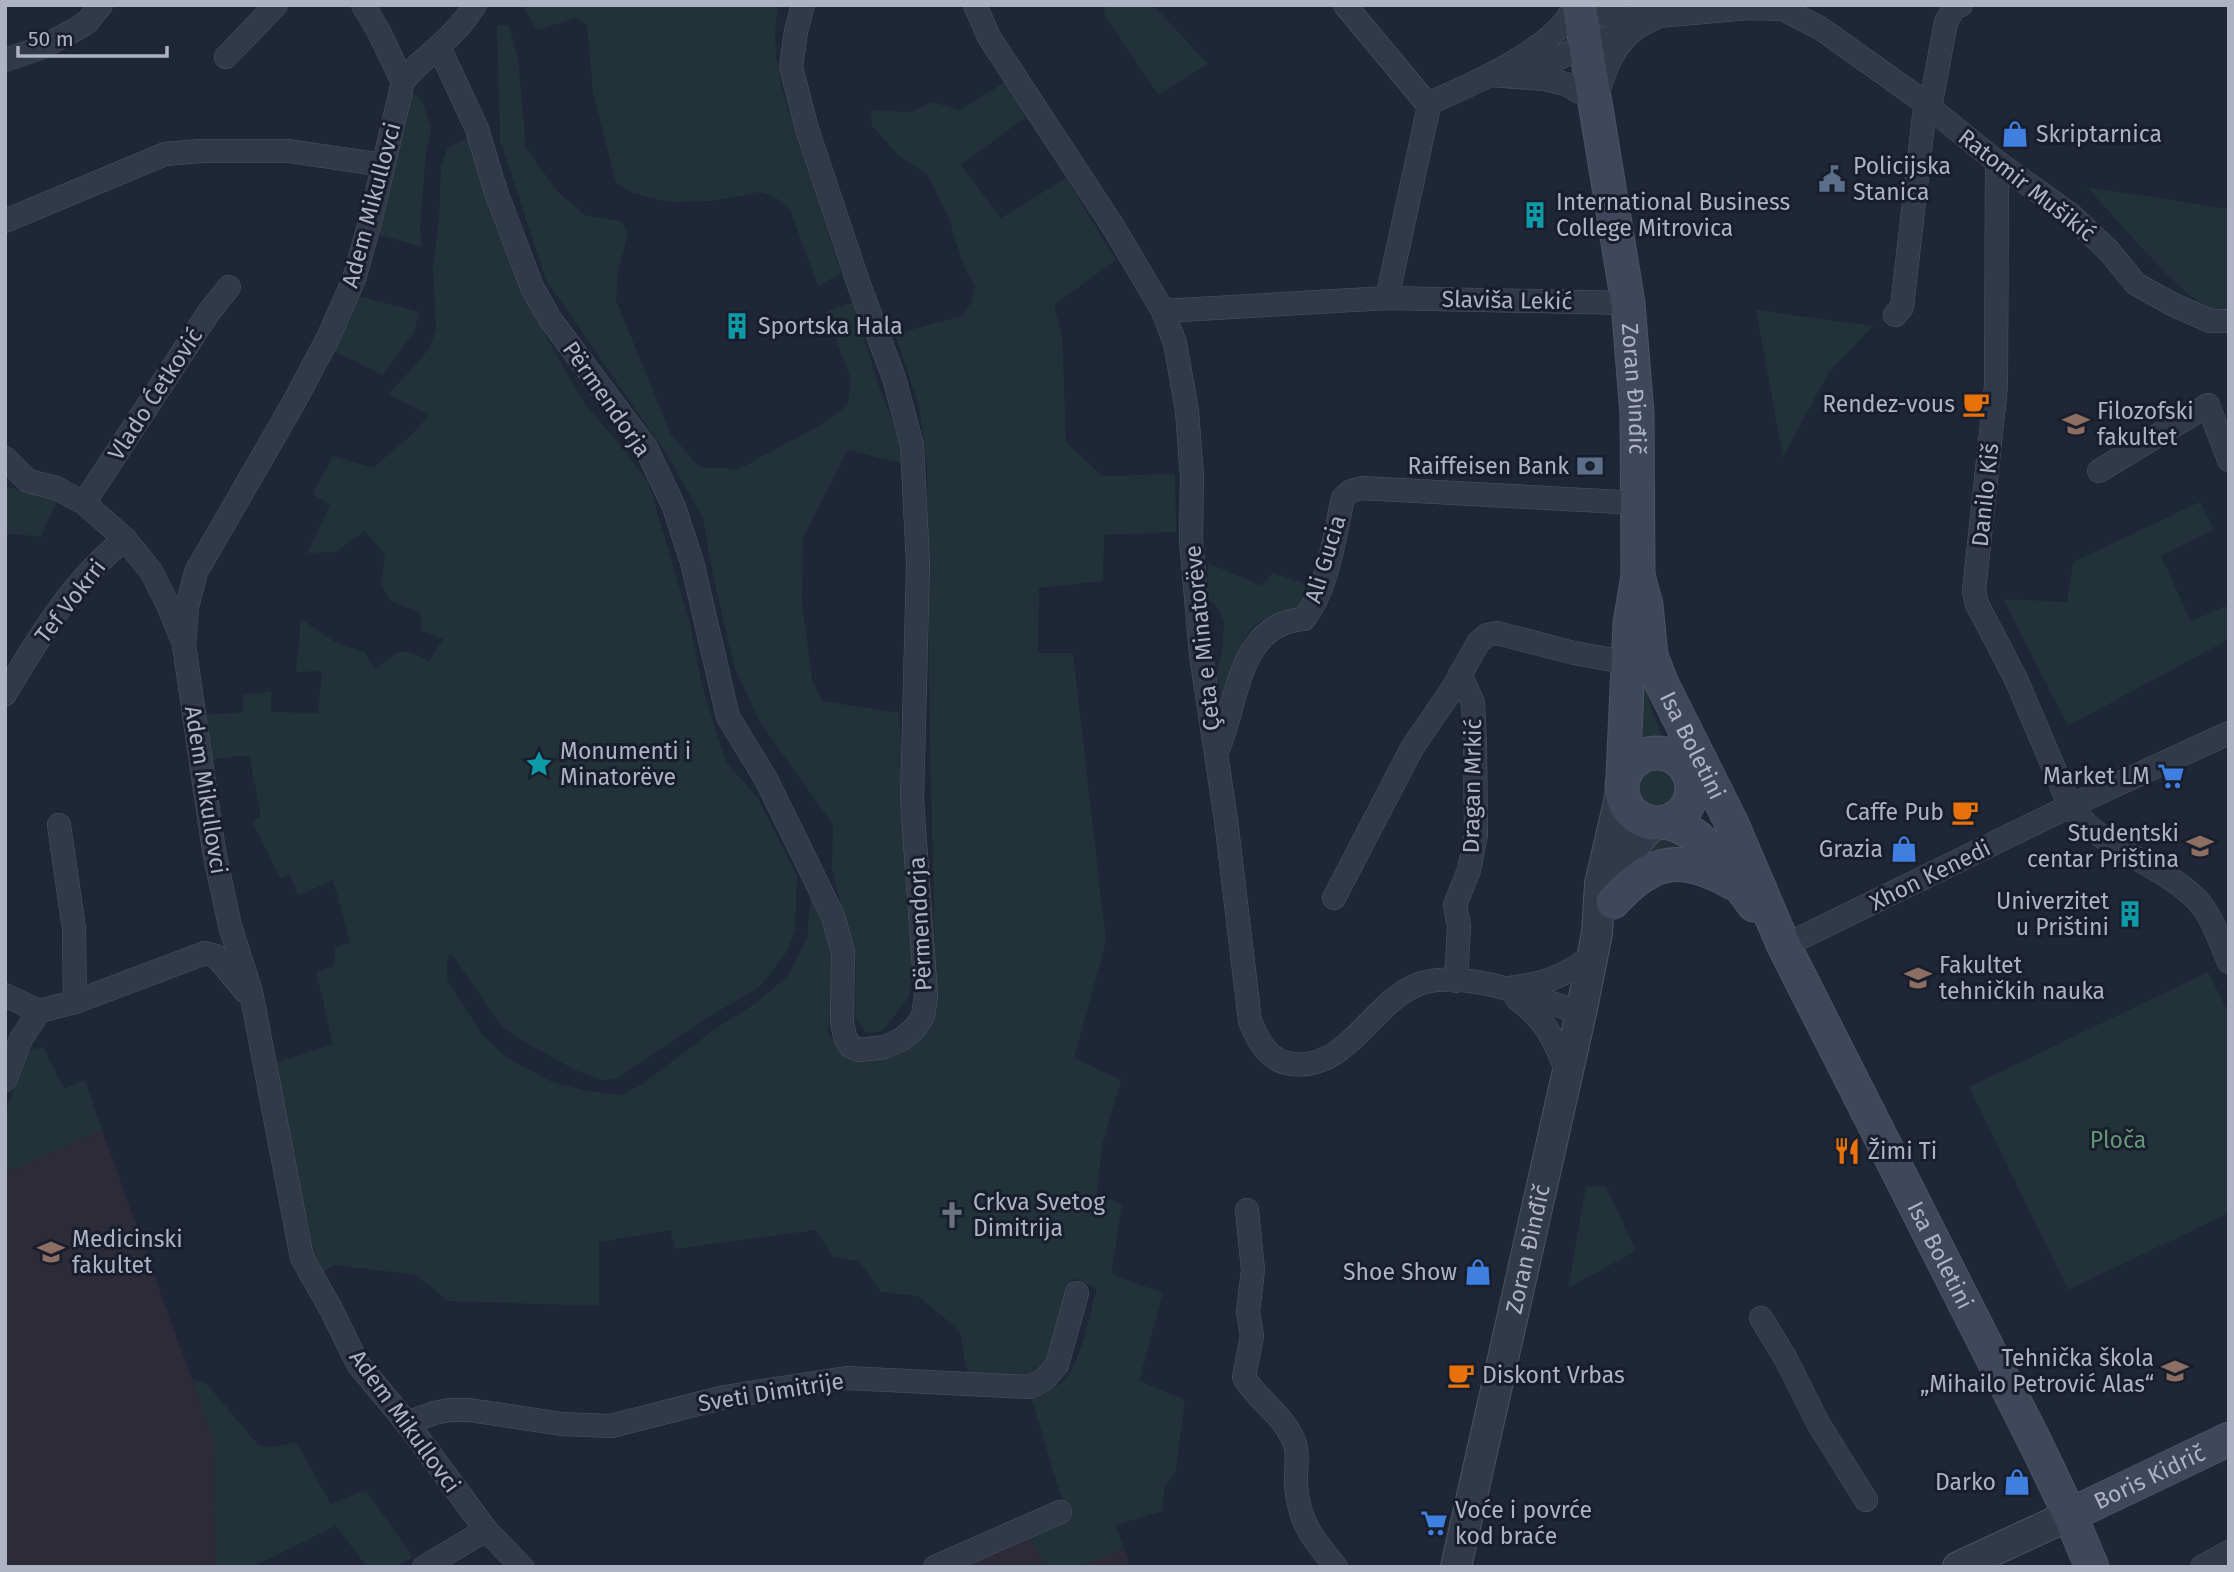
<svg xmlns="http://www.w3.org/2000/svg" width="2234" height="1572" font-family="'Fira Sans',sans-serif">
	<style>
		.medical { fill: #2e2b39 }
		.green { fill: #213338 }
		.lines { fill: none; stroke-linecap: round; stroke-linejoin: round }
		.minor-casing { stroke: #4d5363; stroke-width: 24 }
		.tertiary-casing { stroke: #4d5363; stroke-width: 32 }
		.secondary-casing { stroke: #4d5363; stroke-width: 35 }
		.minor { stroke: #323948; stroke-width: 23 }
		.tertiary { stroke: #323948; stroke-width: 30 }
		.secondary { stroke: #40475b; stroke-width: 33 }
		.labels { text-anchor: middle; stroke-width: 6; stroke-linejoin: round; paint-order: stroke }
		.poi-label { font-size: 23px; fill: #adb3c5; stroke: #181e2c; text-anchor: start }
		.street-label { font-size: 23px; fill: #adb3c5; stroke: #181e2c }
		.park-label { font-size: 23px; fill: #649676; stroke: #181e2c }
	</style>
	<rect width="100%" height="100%" fill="#1f2637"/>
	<g class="medical">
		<polygon points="102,1130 214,1441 216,1567 5,1567 5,1173"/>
		<polygon points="1030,1539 1046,1567 961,1567"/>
		<polygon points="1124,1548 1130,1567 1079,1567"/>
	</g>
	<g class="green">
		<path d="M522,5H779C766,59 790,114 806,164C818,200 829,237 841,273L818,286L790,210L774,196L759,192L713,201L669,202L633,193L616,183L593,93L587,26L576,18L537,30Z"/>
		<polygon points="1105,5 1153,5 1208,64 1158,95 1104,14"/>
		<polygon points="497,25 509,26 518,60 526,148 558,192 585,215 622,222 628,234 618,271 616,300 670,433 699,467 739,469 826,422 848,404 851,380 826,312 853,302 880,390 900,441 903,464 848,450 803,538 802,601 812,679 822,701 899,713 915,947 909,997 883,1030 867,1034 855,1018 856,961 832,870 833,825 759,721 734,666 714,580 703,519 670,459 546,280 500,140"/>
		<path d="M1005,82L1026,117L961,165L1001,218L1066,178L1116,260L1054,305L1062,335L1066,442L1102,476L1175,474L1176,532L1104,535L1103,581L1039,588L1038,653H1073L1106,942L1074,1058L1121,1080L1102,1146L1097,1195L1122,1204L1111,1274L1163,1293L1139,1381L1185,1400L1176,1470L1164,1488L1163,1511L1116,1525L1124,1548L1079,1567H1046L1030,1539L1070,1517L1062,1500L1031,1397C1040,1393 1054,1389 1062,1382C1081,1366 1090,1312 1097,1288L1074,1278L1066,1292L1051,1357L1041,1374L1018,1380L967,1372L960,1331L918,1296L881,1292L859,1261L833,1257L816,1230L675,1249L670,1230L599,1242V1306L448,1301L416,1275L334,1265L325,1271L322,1277L308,1250L273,1064L333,1044L316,972L334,966L335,948L350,942L333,880L298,896L290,875L280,878L252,821L261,816L249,755L208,760L206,715L243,712V695L271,691V712L318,713L322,671L296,672L301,619L335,642L365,652L375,669C399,651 401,645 429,661L443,639L421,631L420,613L390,601L381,583L385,555L365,531L336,552L307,553L330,505L312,494L333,456L374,468C393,448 412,439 428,415L389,394L429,349L436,329L433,267L439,220L441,166L448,147L471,136L497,225L537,321L585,404L625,451L649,484L690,624L702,686L726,762L757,797L797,875L795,931L786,953L760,987L710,1016L616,1079L603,1080L575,1070L533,1047L502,1027L451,953L447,958V979L482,1035L506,1057L552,1082L586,1091L621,1095L641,1085L715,1029L753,1005L788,976L807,938L811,893L830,943L834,992L828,1031L831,1038L854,1059L899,1053L930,968L935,943L930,750L927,466L919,406L895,334L962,316L971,303L975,286L963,265L949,219L928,175L899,156L872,126L871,110L910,112L932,102L960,110Z"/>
		<polygon points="408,93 416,95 424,106 431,129 426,153 420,229 422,247 374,233"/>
		<path d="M2087,187L2229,209V312C2224,311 2217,311 2212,310C2186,302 2109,211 2087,187Z"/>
		<polygon points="355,295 419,312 414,332 383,375 332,350"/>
		<polygon points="1756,310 1873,326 1829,372 1783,457"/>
		<polygon points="5,486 57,500 41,537 14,534 5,536"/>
		<polygon points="2200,502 2214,530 2161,556 2191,621 2229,605 2229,639 2068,726 2003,599 2067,602 2073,562"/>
		<path d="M1208,563L1262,586L1272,573L1313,586C1309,591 1306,600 1301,604C1290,615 1270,613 1256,624C1238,639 1233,673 1226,695H1221L1217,671L1222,653L1224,624L1219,609L1208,599Z"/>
		<polygon points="1641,658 1652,711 1665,743 1633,748"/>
		<circle cx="1658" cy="788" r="20"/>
		<polygon points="1665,830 1709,859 1661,857 1638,852"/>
		<polygon points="2208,972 2229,1014 2229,1213 2068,1290 1969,1087"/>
		<polygon points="43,1047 64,1089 85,1080 102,1130 5,1173 5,1112 29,1050"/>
		<polygon points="1606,1186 1636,1251 1568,1288 1586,1187"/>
		<polygon points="192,1379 206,1383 258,1445 272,1447 296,1442 331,1504 366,1490 413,1557 396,1567 367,1567 336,1526 252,1567 216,1567 214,1441"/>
	</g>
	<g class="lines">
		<defs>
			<g id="minor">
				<polyline points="363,5 378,30 403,82"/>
				<path d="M475,5C465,21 452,35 438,47C426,59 412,68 403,82L370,222L354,279L327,340L293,404L196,572L187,607L184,645L214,851L230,926L251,992L302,1258L331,1309L358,1364L407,1423L486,1530L522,1567"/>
				<path d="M975,5L989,37L1114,228L1163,311L1175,343L1187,411L1192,477L1191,540L1201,655L1226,820L1250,1021C1258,1041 1269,1062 1293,1064C1352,1071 1375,991 1430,981C1478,973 1536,999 1581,1013"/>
				<polyline points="1345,5 1429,106"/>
				<polyline points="1592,5 1605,15 1625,19 1748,8 1783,9 1820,28 1917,97 1997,162 2071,215 2109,251 2136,284 2172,304 2210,321 2229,321"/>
				<polyline points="439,47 477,129 496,192 532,287 550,319 646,448 674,507 692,562 728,717 766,779 833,916 843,952 842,1023 845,1037 850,1046 859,1050 885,1047 902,1039 915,1028 923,1016 926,996 912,800 918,564 912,445 894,378 859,285 807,129 791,67 796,31 803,5"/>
				<polyline points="226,57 276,5"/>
				<polyline points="5,60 43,47 78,28 87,22 101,5"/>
				<path d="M1491,75L1545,79L1566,84L1596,101C1602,77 1611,49 1631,32C1638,26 1647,22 1655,18"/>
				<polyline points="1520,76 1542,67 1586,44 1630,32"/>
				<path d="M1429,106L1434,101C1471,85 1562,45 1574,5"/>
				<path d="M1997,162L1996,386L1974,591L1977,604L2016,679L2070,806C2105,851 2153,860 2192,895C2211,911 2219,940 2229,962"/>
				<polyline points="5,221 165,154 201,151 289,151 383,165"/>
				<polyline points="1387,298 1429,106"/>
				<polyline points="1163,311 1387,298 1628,303"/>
				<polyline points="1895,315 1902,307 1924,115 1930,108 1946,22 1954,8 1961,5"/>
				<polyline points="5,458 28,481 56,488 84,503 125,539 151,571 168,605 182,639"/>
				<polyline points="2099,471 2208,405 2229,460"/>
				<polyline points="84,503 209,312 229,287"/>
				<path d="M5,694C39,637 72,581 125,539"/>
				<path d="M1218,749C1238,702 1238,623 1304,619C1329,587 1334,537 1343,498L1351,491L1362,488L1639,503"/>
				<polyline points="59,825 74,929 75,1002"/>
				<polyline points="1334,898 1412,748 1453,688 1478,643 1487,635 1497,633 1574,653 1630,663"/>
				<polyline points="1784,946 2070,806 2229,733"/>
				<polyline points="1456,981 1459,926 1455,905 1469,870 1476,835 1475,745 1473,703 1460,674"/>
				<path d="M1509,988C1545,984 1565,976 1593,955"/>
				<polyline points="5,995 39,1011 75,1002 205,953 216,956 245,991"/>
				<path d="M1517,999C1545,1019 1556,1041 1567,1074"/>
				<polyline points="5,1080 21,1039 39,1011"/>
				<path d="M1247,1210L1253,1270L1248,1312L1252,1336L1244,1377C1257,1400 1281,1413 1292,1437C1300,1451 1295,1470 1296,1485C1299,1523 1313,1539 1336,1567"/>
				<polyline points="1761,1318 1786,1359 1818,1423 1866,1500"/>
				<polyline points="407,1423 434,1413 450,1410 469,1410 562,1424 611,1426 725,1397 847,1378 1030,1387 1045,1379 1057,1365 1077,1293"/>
				<polyline points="424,1567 486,1530"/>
				<polyline points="935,1567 1060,1512"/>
				<polyline points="2202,1567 2229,1552"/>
			</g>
			<g id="tertiary">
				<path d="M1615,894C1625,867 1631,842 1655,823"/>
				<path id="s1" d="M1456,1567L1581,1013L1597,933L1600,884L1622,789"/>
				<polyline points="1958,1567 2070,1515"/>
			</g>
			<g id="secondary">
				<path id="s2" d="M1579,5L1628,303L1637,414L1638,576L1630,623L1623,776"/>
				<path id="s3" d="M1638,576L1646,605L1651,656L1662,684L1731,822L1784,946L2037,1446L2070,1515L2092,1567"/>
				<circle cx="1657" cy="788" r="35"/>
				<path d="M1666,822C1705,830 1731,875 1754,905"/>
				<path d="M1613,902C1653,858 1681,854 1733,883"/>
				<path id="s4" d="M2070,1515L2229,1439"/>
			</g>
		</defs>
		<use href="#minor" class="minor-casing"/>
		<use href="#tertiary" class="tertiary-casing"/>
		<use href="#secondary" class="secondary-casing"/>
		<use href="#minor" class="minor"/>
		<use href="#tertiary" class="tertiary"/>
		<use href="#secondary" class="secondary"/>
	</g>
	<defs>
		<symbol id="shop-bare" viewBox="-9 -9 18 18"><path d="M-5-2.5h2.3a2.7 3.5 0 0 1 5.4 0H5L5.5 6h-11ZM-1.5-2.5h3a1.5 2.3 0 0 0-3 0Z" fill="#3f7fe0" stroke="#181e2c" stroke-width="2.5" paint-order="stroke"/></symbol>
		<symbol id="civic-bare" viewBox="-9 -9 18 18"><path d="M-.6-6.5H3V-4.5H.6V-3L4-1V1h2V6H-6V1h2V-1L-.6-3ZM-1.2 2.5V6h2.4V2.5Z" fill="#5c6f8a" stroke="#181e2c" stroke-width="2.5" paint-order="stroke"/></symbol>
		<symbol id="building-bare" viewBox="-9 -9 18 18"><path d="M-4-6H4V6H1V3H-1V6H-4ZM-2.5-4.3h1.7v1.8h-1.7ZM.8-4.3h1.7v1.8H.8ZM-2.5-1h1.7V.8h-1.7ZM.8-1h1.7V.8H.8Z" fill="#0f9aa8" stroke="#181e2c" stroke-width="2.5" paint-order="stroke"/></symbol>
		<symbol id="cafe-bare" viewBox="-9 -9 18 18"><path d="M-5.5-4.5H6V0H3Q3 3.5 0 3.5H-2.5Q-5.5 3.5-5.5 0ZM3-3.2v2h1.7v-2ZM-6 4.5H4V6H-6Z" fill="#e8710a" stroke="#181e2c" stroke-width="2.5" paint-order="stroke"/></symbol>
		<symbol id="university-bare" viewBox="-9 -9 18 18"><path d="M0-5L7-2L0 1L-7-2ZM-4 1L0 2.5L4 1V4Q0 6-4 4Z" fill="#8d6e63" stroke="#181e2c" stroke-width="2.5" paint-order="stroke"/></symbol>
		<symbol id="bank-bare" viewBox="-9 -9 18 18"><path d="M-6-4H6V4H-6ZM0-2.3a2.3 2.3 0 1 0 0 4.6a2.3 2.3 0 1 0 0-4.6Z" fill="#5c6f8a" stroke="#181e2c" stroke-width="2.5" paint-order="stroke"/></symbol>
		<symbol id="sight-bare" viewBox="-9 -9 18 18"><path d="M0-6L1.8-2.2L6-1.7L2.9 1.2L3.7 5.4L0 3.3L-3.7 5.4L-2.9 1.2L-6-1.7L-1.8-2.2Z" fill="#0f9aa8" stroke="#181e2c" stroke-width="2.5" paint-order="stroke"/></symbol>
		<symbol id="supermarket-bare" viewBox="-9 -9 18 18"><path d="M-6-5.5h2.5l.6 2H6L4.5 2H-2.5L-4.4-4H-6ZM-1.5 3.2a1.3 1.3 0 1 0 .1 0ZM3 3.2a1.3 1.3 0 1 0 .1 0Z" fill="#3f7fe0" stroke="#181e2c" stroke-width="2.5" paint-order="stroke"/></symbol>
		<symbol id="restaurant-bare" viewBox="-9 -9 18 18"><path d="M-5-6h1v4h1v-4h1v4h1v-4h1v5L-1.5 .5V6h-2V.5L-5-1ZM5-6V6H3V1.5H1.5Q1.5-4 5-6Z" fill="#e8710a" stroke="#181e2c" stroke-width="2.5" paint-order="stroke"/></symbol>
		<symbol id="church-bare" viewBox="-9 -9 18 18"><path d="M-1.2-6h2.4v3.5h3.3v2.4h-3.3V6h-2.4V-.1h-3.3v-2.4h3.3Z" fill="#6b7280" stroke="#181e2c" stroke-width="2.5" paint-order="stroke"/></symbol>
		<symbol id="school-bare" viewBox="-9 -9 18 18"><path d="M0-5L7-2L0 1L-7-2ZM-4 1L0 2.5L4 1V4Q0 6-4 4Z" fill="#8d6e63" stroke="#181e2c" stroke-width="2.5" paint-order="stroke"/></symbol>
	</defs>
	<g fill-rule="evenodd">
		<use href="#shop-bare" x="1996" y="115" width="38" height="38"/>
		<use href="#civic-bare" x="1813" y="160" width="38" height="38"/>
		<use href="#building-bare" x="1516" y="196" width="38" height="38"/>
		<use href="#building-bare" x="718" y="307" width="38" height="38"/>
		<use href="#cafe-bare" x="1957" y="385" width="38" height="38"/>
		<use href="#university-bare" x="2057" y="405" width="38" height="38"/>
		<use href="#bank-bare" x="1571" y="447" width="38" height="38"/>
		<use href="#sight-bare" x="520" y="745" width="38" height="38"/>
		<use href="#supermarket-bare" x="2152" y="757" width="38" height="38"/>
		<use href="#cafe-bare" x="1946" y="793" width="38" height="38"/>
		<use href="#university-bare" x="2181" y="827" width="38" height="38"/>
		<use href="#shop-bare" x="1885" y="830" width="38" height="38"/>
		<use href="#building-bare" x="2111" y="895" width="38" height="38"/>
		<use href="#university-bare" x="1899" y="959" width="38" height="38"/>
		<use href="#restaurant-bare" x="1828" y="1132" width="38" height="38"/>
		<use href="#church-bare" x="933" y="1196" width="38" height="38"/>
		<use href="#university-bare" x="32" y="1233" width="38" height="38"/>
		<use href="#shop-bare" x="1459" y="1253" width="38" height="38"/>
		<use href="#school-bare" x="2156" y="1352" width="38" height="38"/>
		<use href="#cafe-bare" x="1442" y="1356" width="38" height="38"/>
		<use href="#shop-bare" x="1998" y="1463" width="38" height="38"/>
		<use href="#supermarket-bare" x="1415" y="1504" width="38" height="38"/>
	</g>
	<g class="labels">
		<g class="poi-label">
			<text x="2036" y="142">Skriptarnica</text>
			<text x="1853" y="174">Policijska<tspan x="1853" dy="26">Stanica</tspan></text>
			<text x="1556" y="210">International Business<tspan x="1556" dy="26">College Mitrovica</tspan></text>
			<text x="758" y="334">Sportska Hala</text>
			<text x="1955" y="412" text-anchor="end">Rendez-vous</text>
			<text x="2097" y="419">Filozofski<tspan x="2097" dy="26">fakultet</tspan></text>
			<text x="1569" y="474" text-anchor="end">Raiffeisen Bank</text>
			<text x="560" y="759">Monumenti i<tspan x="560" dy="26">Minatorëve</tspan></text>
			<text x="2150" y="784" text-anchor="end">Market LM</text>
			<text x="1944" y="820" text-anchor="end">Caffe Pub</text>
			<text x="2179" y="841" text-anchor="end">Studentski<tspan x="2179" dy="26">centar Priština</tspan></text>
			<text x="1883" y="857" text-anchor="end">Grazia</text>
			<text x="2109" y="909" text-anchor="end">Univerzitet<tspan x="2109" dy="26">u Prištini</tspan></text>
			<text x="1939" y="973">Fakultet<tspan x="1939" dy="26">tehničkih nauka</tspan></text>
			<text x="1868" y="1159">Žimi Ti</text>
			<text x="973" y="1210">Crkva Svetog<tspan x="973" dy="26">Dimitrija</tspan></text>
			<text x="72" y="1247">Medicinski<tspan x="72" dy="26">fakultet</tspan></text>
			<text x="1457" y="1280" text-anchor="end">Shoe Show</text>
			<text x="2154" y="1366" text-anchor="end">Tehnička škola<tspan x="2154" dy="26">„Mihailo Petrović Alas“</tspan></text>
			<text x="1482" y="1383">Diskont Vrbas</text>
			<text x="1996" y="1490" text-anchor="end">Darko</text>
			<text x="1455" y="1518">Voće i povrće<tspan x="1455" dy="26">kod braće</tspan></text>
		</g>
		<g class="street-label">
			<text transform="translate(2027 185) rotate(38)" y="8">Ratomir Mušikić</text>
			<text transform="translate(371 205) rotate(-75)" y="8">Adem Mikullovci</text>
			<text transform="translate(1507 300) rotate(1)" y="8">Slaviša Lekić</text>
			<text dy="8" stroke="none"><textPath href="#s2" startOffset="388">Zoran Đinđič</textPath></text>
			<text transform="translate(155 394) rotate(-57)" y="8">Vlado Ćetković</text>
			<text transform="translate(607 399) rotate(55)" y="8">Përmendorja</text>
			<text transform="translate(1985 495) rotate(-84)" y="8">Danilo Kiš</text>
			<text transform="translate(1325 559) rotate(-73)" y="8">Ali Gucia</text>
			<text transform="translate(70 601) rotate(-52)" y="8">Tef Vokrri</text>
			<text transform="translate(1202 638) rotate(-96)" y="8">Çeta e Minatorëve</text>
			<text dy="8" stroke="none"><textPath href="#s3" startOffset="180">Isa Boletini</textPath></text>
			<text transform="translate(1472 786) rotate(-89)" y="8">Dragan Mrkić</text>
			<text transform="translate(206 790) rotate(81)" y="8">Adem Mikullovci</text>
			<text transform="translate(1930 875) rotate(-26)" y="8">Xhon Kenedi</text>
			<text transform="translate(920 924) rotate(-93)" y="8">Përmendorja</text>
			<text dy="8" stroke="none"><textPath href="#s1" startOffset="326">Zoran Đinđič</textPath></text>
			<text dy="8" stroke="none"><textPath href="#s3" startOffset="747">Isa Boletini</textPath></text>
			<text transform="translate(771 1392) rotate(-9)" y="8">Sveti Dimitrije</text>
			<text transform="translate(405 1421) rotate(54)" y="8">Adem Mikullovci</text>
			<text dy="8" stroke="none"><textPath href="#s4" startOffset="88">Boris Kidrič</textPath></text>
		</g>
		<g class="park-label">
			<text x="2118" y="1148">Ploča</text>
		</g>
	</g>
	<rect width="2234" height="1572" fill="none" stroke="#adb3c5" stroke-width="14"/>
	<path d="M18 46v10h149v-10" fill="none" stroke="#adb3c5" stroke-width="3.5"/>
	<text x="28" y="46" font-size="21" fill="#adb3c5" stroke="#181e2c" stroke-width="5" paint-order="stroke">50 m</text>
</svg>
